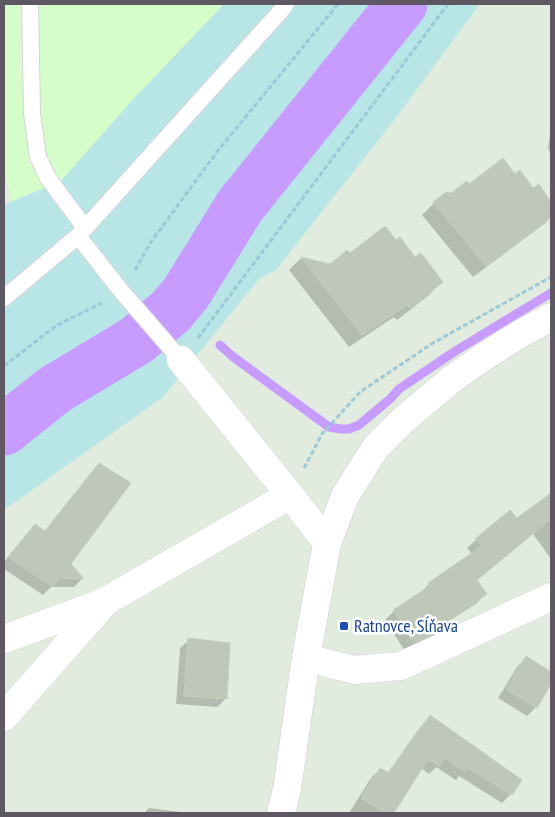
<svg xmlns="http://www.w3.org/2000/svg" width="555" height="817" font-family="'PT Sans Narrow',sans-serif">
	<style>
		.green { fill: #b8e6e7 }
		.sand { fill: #d5fdc9 }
		.shadow { fill: #0003 }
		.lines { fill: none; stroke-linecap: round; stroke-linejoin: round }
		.stream { stroke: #c79bff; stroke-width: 9 }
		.river { stroke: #c79bff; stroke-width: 51 }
		.building { fill: #bfc7bb; stroke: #c3d1bc }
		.service-casing { stroke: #d7d2da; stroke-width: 18 }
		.minor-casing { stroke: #d7d2da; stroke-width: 29 }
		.secondary-casing { stroke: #d0c9d4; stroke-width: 29 }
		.path { stroke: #9ac9d9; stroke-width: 3; stroke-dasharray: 5 2.5; stroke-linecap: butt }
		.service { stroke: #fff; stroke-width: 16 }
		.minor { stroke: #fff; stroke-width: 28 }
		.secondary { stroke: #fff; stroke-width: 28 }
		.transit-dot { fill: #1a4fb4; stroke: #fff; stroke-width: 2 }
		.labels { text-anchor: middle; stroke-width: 5; stroke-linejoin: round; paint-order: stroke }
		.transit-label { font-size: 18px; fill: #164399; stroke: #fff; text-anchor: start }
	</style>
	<rect width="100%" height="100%" fill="#e1ecde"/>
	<polygon class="green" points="224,4 480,4 395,119 276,270 259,279 163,397 4,510 4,205 61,181 134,98"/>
	<path class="sand" d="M4,4H224L134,98L61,181L10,202C11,193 9,185 4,176Z"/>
	<g class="shadow">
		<polygon points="550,134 551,134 551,156 548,148"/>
		<polygon points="468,186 533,189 538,186 551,204 551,217 544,224 473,277 422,215 434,203"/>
		<polygon points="396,242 441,282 429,295 397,320 394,317 349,347 289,270 301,258 330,265 349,255"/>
		<polygon points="99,464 70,564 82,579 74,587 51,587 43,595 4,569 4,562 26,535 35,526 44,532 91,473"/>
		<polygon points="551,494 551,559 533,534 476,581 485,594 477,603 444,624 445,625 436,634 425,642 405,651 385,620 394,611 420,593 429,584 472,554 467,548 476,540 517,520"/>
		<polygon points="189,640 226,698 218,707 176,704 180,648"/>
		<polygon points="526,658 551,673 551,682 536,707 527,716 498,698 517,667"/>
		<polygon points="430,717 521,780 511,794 502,803 459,776 456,780 436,767 429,774 421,768 392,813 349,813 371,778 380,769 387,774 421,726"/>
		<polygon points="149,808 189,813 144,813"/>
	</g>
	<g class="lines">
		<g class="stream">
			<polyline points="176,306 187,316"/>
			<polyline points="220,345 232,356 329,427 341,429 349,429 359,425 390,399 399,389 457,350 551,293"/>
		</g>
		<polyline class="river" points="4,430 54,390 137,340 171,311 186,293 240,206 402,4"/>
	</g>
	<g class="building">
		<polygon points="503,158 515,174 520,170 533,188 539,184 551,202 551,217 486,266 433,202 446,192 451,193 467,181 469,184"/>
		<polygon points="385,226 396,240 400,237 415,257 421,253 443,282 410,308 407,305 362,335 301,257 330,264 347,250 350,253"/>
		<polygon points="99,463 131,483 71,564 84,579 59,578 53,587 8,557 35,524 45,531"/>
		<polygon points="551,493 551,519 477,580 487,594 445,622 447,625 435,633 414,643 393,610 430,586 428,583 482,546 475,539 510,510 517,518"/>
		<polygon points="188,638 230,643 227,699 184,696"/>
		<polygon points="526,656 551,672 551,684 537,708 506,689"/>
		<polygon points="430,715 522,780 512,795 468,768 465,772 445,758 439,766 428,759 394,813 386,813 361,798 380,768 389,773"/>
	</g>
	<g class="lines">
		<defs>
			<g id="service">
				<polyline points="30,4 32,113 38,157 48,178 85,228"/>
				<polyline points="78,236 122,292 181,360"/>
				<polyline points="4,298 78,236 279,13 286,4"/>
			</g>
			<g id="minor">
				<polyline points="181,360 290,495 327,543"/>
				<polyline points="4,639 102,603"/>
				<polyline points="306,658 355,670 401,666 551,597"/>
				<polyline points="4,717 106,601 290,495"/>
			</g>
			<polyline id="secondary" points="281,813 287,789 306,658 327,543 345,496 376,447 403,420 452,379 485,356 520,334 551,317"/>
		</defs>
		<use href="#service" class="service-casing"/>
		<use href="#minor" class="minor-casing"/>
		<use href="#secondary" class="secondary-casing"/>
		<g class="path">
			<polyline points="135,270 151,242 217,152 338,4"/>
			<polyline points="198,338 448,4"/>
			<polyline points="4,366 57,325 102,303"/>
			<polyline points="304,468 322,434 360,392 433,343 551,277"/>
		</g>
		<use href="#service" class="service"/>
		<use href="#minor" class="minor"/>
		<use href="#secondary" class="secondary"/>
	</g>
	<rect class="transit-dot" x="339" y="621" width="10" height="10" rx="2.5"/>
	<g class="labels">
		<g class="transit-label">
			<text x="354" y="632">Ratnovce, Sĺňava</text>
		</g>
	</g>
	<rect width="555" height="817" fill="none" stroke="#5d5861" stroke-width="10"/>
</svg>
